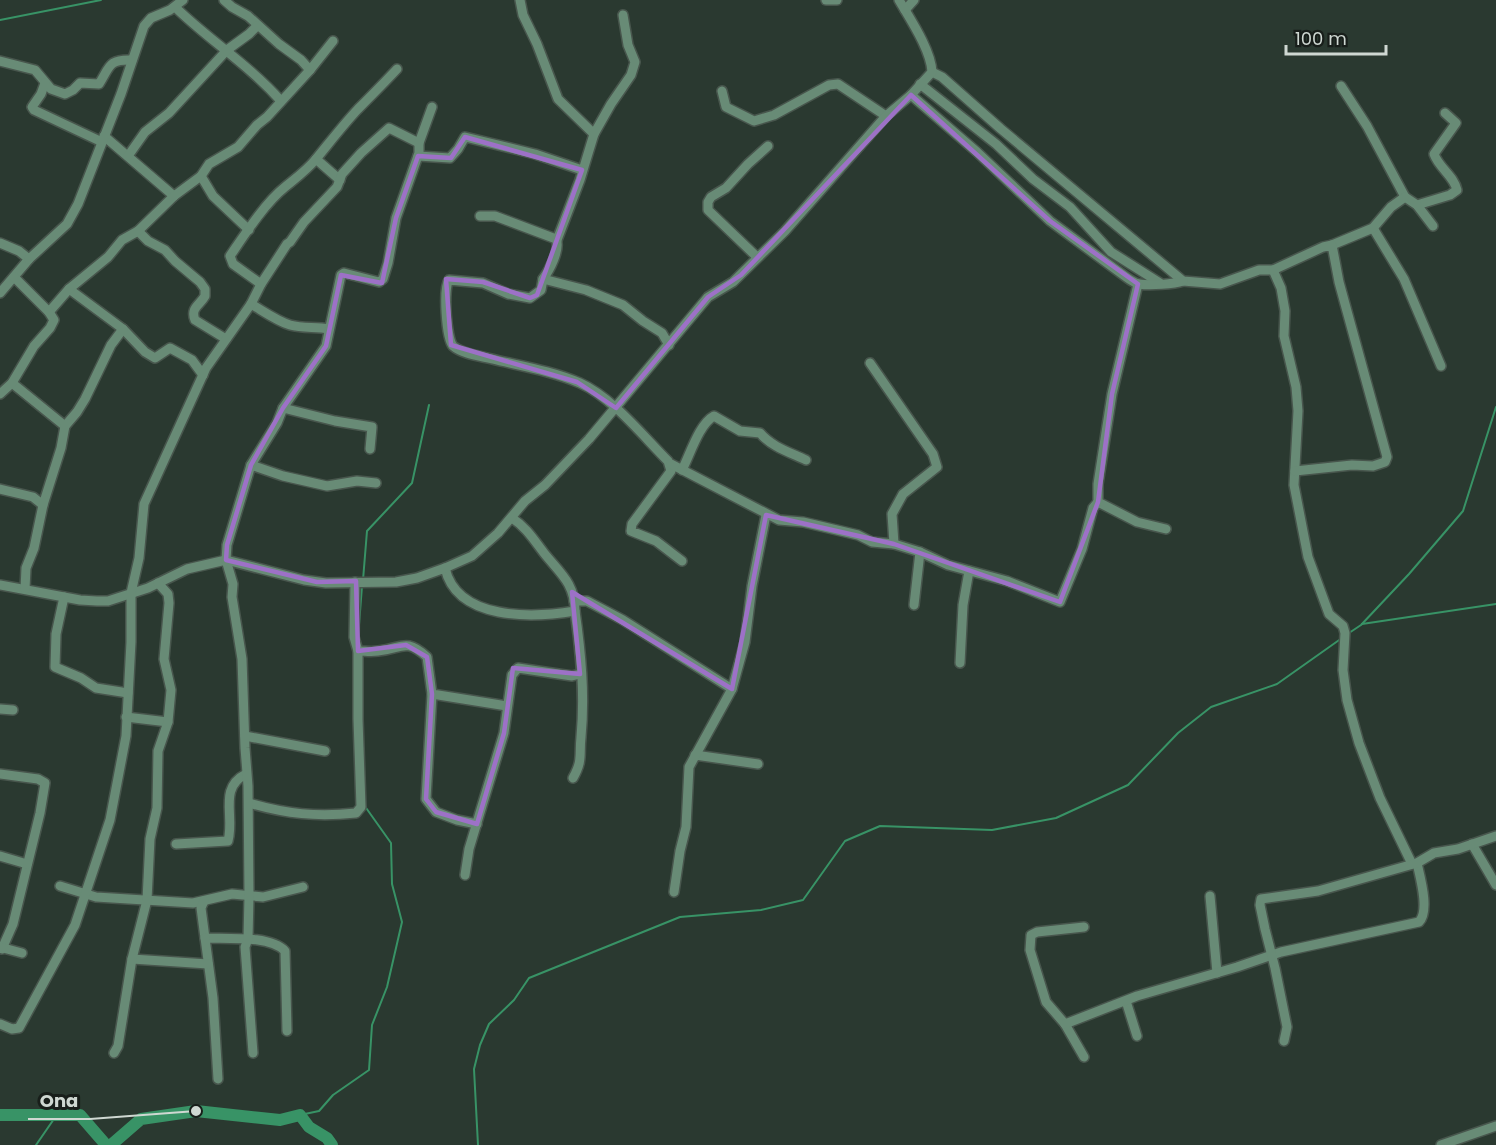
<svg xmlns="http://www.w3.org/2000/svg" width="1496" height="1145" font-family="Poppins,sans-serif">
	<style>
		.lines { fill: none; stroke-linecap: round; stroke-linejoin: round }
		.stream { stroke: #389366; stroke-width: 2 }
		.river { stroke: #389366; stroke-width: 12 }
		.minor-casing { stroke: #48564d; stroke-width: 12 }
		.minor { stroke: #688b76; stroke-width: 9 }
		.marked { fill: none; stroke: #9d71c7; stroke-width: 4.5; stroke-linejoin: round }
		.leader { fill: none; stroke: #cfd8d2; stroke-width: 2 }
		.callout-dot { fill: #cfd8d2; stroke: #181e1a; stroke-width: 2 }
		.callout-label { font-size: 18px; text-anchor: middle; font-weight: bold; fill: #cfd8d2; stroke: #181e1a; stroke-width: 6; stroke-linejoin: round; paint-order: stroke }
	</style>
	<rect width="100%" height="100%" fill="#2a3930"/>
	<g class="lines">
		<g class="stream">
			<polyline points="0,20 101,0"/>
			<polyline points="363,580 367,531 412,483 429,405"/>
			<polyline points="1362,624 1496,604"/>
			<polyline points="359,625 362,586"/>
			<polyline points="1349,633 1361,625 1409,574 1463,511 1496,407"/>
			<polyline points="300,1115 319,1111 333,1095 369,1070 372,1025 387,987 402,922 392,884 391,843 364,805"/>
			<polyline points="36,1145 56,1116"/>
			<polyline points="478,1145 474,1069 480,1045 489,1024 514,1000 529,978 680,917 761,910 803,900 845,841 880,826 992,830 1056,818 1128,785 1178,733 1211,707 1277,684 1342,638"/>
		</g>
		<g class="river">
			<polyline points="0,1115 80,1115 106,1145"/>
			<polyline points="111,1145 141,1119 196,1111 280,1120 300,1115 309,1127 327,1138 332,1145"/>
		</g>
		<defs>
			<g id="minor">
				<polyline points="224,0 232,7 248,16 279,44 301,60 310,70"/>
				<polyline points="520,0 523,15 537,44 558,99 594,134"/>
				<polyline points="826,0 837,0"/>
				<path d="M175,7C209,40 249,65 281,101"/>
				<polyline points="905,10 914,0"/>
				<path d="M0,61L35,70L51,89L65,94L73,90L80,83L99,84C110,67 108,59 132,60"/>
				<polyline points="932,72 942,77 1001,129 1183,281 1220,284 1259,270 1273,270 1281,288 1285,311 1284,336 1296,387 1298,411 1294,485 1308,557 1329,614 1343,626 1345,633 1343,670 1347,700 1359,743 1380,798 1412,864"/>
				<polyline points="45,83 41,94 32,107 34,110 102,142"/>
				<polyline points="920,84 996,144 1033,179 1070,207 1111,252 1160,283"/>
				<polyline points="1341,86 1367,126 1405,197"/>
				<polyline points="722,91 726,107 754,121 774,115 829,85 838,84 886,116"/>
				<path d="M911,95L977,152L1050,221L1126,277C1130,280 1135,283 1139,284C1150,286 1174,284 1183,281"/>
				<polyline points="104,136 174,196"/>
				<polyline points="128,156 145,132 169,113 227,50 249,34 257,26"/>
				<polyline points="418,156 450,158 458,149 465,137 535,154 582,170"/>
				<polyline points="316,159 340,180"/>
				<polyline points="201,176 213,196 249,230"/>
				<path d="M1417,205L1450,195L1457,190C1454,176 1439,168 1434,154L1456,123L1445,113"/>
				<path d="M480,216H495L556,239C561,249 549,271 543,279"/>
				<polyline points="1373,228 1404,279 1441,366"/>
				<path d="M138,231L148,241L165,250L175,261L200,282L205,289V296C200,305 190,308 195,320L226,339"/>
				<polyline points="557,240 580,180 594,134 611,104 631,75 635,62 628,45 623,15"/>
				<polyline points="0,243 19,251 29,259 0,293"/>
				<polyline points="1332,245 1373,228 1391,207 1405,197 1417,205 1433,226"/>
				<polyline points="757,257 708,210 708,202 711,197 726,188 748,164 768,146"/>
				<polyline points="29,259 67,224 78,204 121,94 144,26 151,18 170,10 183,0"/>
				<polyline points="1273,270 1323,247 1332,245 1339,282 1387,457 1385,462 1373,466 1352,465 1295,471"/>
				<path d="M261,284L233,264L230,256C245,234 265,203 285,187C296,178 307,170 316,159C330,142 343,125 358,109C371,96 384,83 397,69"/>
				<polyline points="1138,284 1112,394 1098,484 1098,502 1137,522 1166,529"/>
				<polyline points="69,289 123,329 145,352 155,358 170,348 192,360 203,375"/>
				<path d="M251,304C263,311 277,321 290,325C304,329 316,326 329,329"/>
				<polyline points="49,312 69,289 108,257 122,240 138,231 174,196 201,176 209,164 238,147 257,125 267,117 310,70 333,41"/>
				<path d="M669,345L662,333L643,321L623,305L586,290L543,279L541,290L530,298L508,294L483,283L449,280C443,288 446,338 453,346C462,354 480,356 492,359C521,366 552,371 580,383C613,398 642,435 668,461L671,471L632,524L631,531L656,541L682,561"/>
				<polyline points="870,363 933,454 937,467 903,494 892,514 894,544"/>
				<polyline points="12,383 65,426"/>
				<polyline points="0,394 12,383 34,346 50,328 54,320 49,312 14,277"/>
				<polyline points="283,408 335,421 372,427 370,449"/>
				<polyline points="671,464 779,520 803,522 858,535 872,542 894,544 920,552 948,565 1007,581 1060,602 1082,549 1093,508 1098,502"/>
				<polyline points="251,465 283,476 327,486 357,481 376,483"/>
				<path d="M682,470C690,455 699,424 714,416L740,431L760,433C772,447 789,452 806,460"/>
				<polyline points="0,489 33,497 43,505"/>
				<path d="M445,568C457,621 533,618 575,611C575,583 559,572 544,553C534,540 526,527 512,518"/>
				<path d="M355,582L354,637L358,651C365,651 371,652 378,651C402,649 405,637 427,657L432,694L507,706"/>
				<path d="M0,585L80,600L97,601H108L148,588L187,569L226,560L304,580L326,583L396,582L417,578L445,568L472,556L498,533L525,501L545,485L589,439L708,297L733,282L785,231L886,116L911,95L932,72C931,50 910,19 899,0"/>
				<polyline points="25,589 26,568 34,548 43,505 61,448 65,426 77,412 85,399 111,345 123,329"/>
				<polyline points="64,597 56,634 55,667 81,678 96,688 128,693"/>
				<polyline points="574,601 587,601 623,620 732,689"/>
				<polyline points="914,605 920,552"/>
				<polyline points="960,663 963,605 969,571"/>
				<polyline points="432,694 426,799 436,812 457,820 477,824"/>
				<polyline points="0,709 13,710"/>
				<polyline points="126,717 168,722"/>
				<polyline points="245,736 325,751"/>
				<polyline points="695,755 758,764"/>
				<polyline points="0,774 38,779 45,783 40,813 13,924 2,949"/>
				<path d="M573,778C583,760 579,756 581,737C585,694 581,653 575,611"/>
				<path d="M249,803C286,814 317,817 356,813L361,807L358,719V651"/>
				<path d="M176,844L228,841C235,816 218,788 246,774"/>
				<polyline points="1472,844 1496,885"/>
				<polyline points="0,856 27,864"/>
				<polyline points="465,875 469,849 504,733 512,675 518,668 572,676 580,674"/>
				<polyline points="60,886 96,897 193,903 232,894 263,897 303,887"/>
				<polyline points="674,892 680,851 686,827 689,767 732,689 745,642 752,586 766,515"/>
				<polyline points="1210,896 1217,973"/>
				<path d="M204,901L201,908L205,938C226,939 270,935 285,951L287,1031"/>
				<polyline points="1084,927 1037,932 1031,935 1030,950 1046,1002 1065,1024 1084,1057"/>
				<polyline points="205,938 213,998 218,1079"/>
				<polyline points="0,947 22,953"/>
				<polyline points="132,959 208,964"/>
				<polyline points="1126,1001 1137,1036"/>
				<polyline points="0,1024 12,1029 19,1028 75,925 110,820 126,736 131,642 131,593 139,558 144,504 206,368 251,304 261,284 287,244 290,242 304,222 337,187 342,174 361,153 389,128 419,143"/>
				<path d="M1065,1024L1137,996L1237,967L1281,952L1419,922C1430,911 1420,877 1417,863L1434,853L1458,849L1496,836"/>
				<polyline points="1284,1041 1287,1027 1275,968 1265,929 1260,905 1261,899 1318,891 1417,863"/>
				<polyline points="114,1053 118,1046 132,959 147,900 150,839 157,808 158,751 168,722 171,690 164,659 169,603 168,594 158,583"/>
				<polyline points="253,1053 245,947 248,939 249,896 248,786 245,748 242,659 232,597 233,584 226,560 227,545 251,465 277,423 283,408 326,346 341,275 344,273 379,282 383,279 388,263 396,218 419,153 419,143 432,107"/>
				<polyline points="1441,1145 1496,1126"/>
			</g>
		</defs>
		<use href="#minor" class="minor-casing"/>
		<use href="#minor" class="minor"/>
	</g>
	<path class="marked" d="M911,95L1050,221L1138,284L1112,394L1098,502L1060,602L894,544L766,515L732,689L572,592L580,674L513,668L504,733L477,824L436,812L426,799L432,694L427,657L406,645L358,651L356,581L317,582L226,560L227,545L251,465L283,408L326,346L341,275L382,283L396,218L418,156L451,158L465,137L582,170L537,295L530,298L483,282L446,279L451,345L577,382L616,408L708,297L741,275Z"/>
	<path class="leader" d="M196 1111L90 1119H28"/>
	<circle class="callout-dot" cx="196" cy="1111" r="6"/>
	<g class="callout-label">
		<text x="59" y="1107">Ona</text>
	</g>
	<path d="M1286 45v9h100v-9" fill="none" stroke="#cfd8d2" stroke-width="3"/>
	<text x="1295" y="45" font-size="18" fill="#cfd8d2" stroke="#181e1a" stroke-width="4.5" paint-order="stroke">100 m</text>
</svg>
